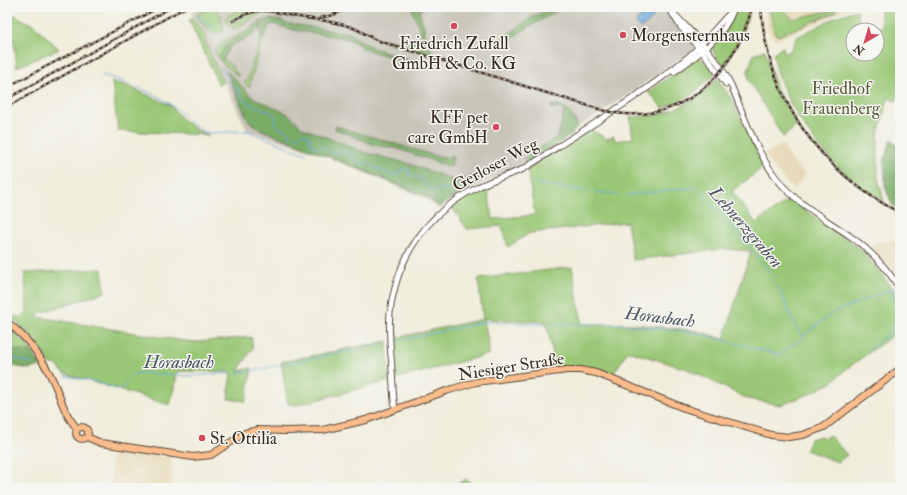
<svg xmlns="http://www.w3.org/2000/svg" width="907" height="495" font-family="'IM FELL Double Pica',serif">
	<style>
		.built { fill: #e7daba }
		.industrial { fill: #c8c4b8 }
		.green { fill: #99c775; stroke: #6a784a }
		.forest { fill: #7aac66; stroke: #5a6b42 }
		.water { fill: #6ba8dd; stroke: #53697e }
		.lines { fill: none; stroke-linecap: round; stroke-linejoin: round }
		.stream { stroke: #6ba8dd; stroke-width: 1 }
		.minor-casing { stroke: #56473a; stroke-width: 7 }
		.major-casing { stroke: #56473a; stroke-width: 8 }
		.minor { stroke: #fff; stroke-width: 5 }
		.major { stroke: #fabc8b; stroke-width: 6 }
		.rail-casing { stroke: #3b2a1e; stroke-width: 2.5 }
		.rail { stroke: #f6f6f2; stroke-width: 1; stroke-dasharray: 3; stroke-linecap: butt }
		.poi-dot { fill: #d1495b; stroke: #f6f6f2; stroke-width: 1.5 }
		.labels { text-anchor: middle; stroke-width: 3; stroke-linejoin: round; paint-order: stroke }
		.poi-label { font-size: 17px; fill: #3b2a1e; stroke: #f6f6f2; text-anchor: start }
		.park-label { font-size: 17px; fill: #575938; stroke: #f6f6f2 }
		.street-label { font-size: 17px; fill: #3b2a1e; stroke: #f6f6f2 }
		.water-label { font-size: 18px; font-style: italic; fill: #4c5661; stroke: #f6f6f2 }
	</style>
	<rect width="100%" height="100%" fill="#f6f6f2"/>
	<filter id="ink" filterUnits="userSpaceOnUse"><feTurbulence type="fractalNoise" baseFrequency=".025" numOctaves="2"/><feDisplacementMap in="SourceGraphic" scale="8" xChannelSelector="R" yChannelSelector="G"/><feConvolveMatrix kernelMatrix="1 2 1 2 8 2 1 2 1" color-interpolation-filters="sRGB"/></filter>
	<filter id="wash" filterUnits="userSpaceOnUse"><feTurbulence type="fractalNoise" baseFrequency=".012" numOctaves="4" result="noise"/><feDisplacementMap in="SourceGraphic" scale="16" xChannelSelector="R" yChannelSelector="G"/><feGaussianBlur stdDeviation="0.9" result="paint"/><feColorMatrix in="noise" values="0 0 0 0 0 0 0 0 0 0 0 0 0 0 0 0 0 1.4 0 .05"/><feComposite in="paint" operator="in"/></filter>
	<g filter="url(#wash)">
		<rect width="100%" height="100%" fill="#f0eddb"/>
		<g class="built">
			<polygon points="765,7 856,7 844,10 822,21 776,40 770,35 767,26"/>
			<polygon points="783,144 789,157 796,166 806,174 794,189 781,177 771,165 765,154"/>
			<polygon points="900,240 900,275 899,276 887,263 872,248 872,244 876,242"/>
			<polygon points="112,449 172,457 172,488 111,488"/>
		</g>
		<g class="industrial">
			<polygon points="200,7 663,7 696,48 526,163 474,187 439,209 422,197 313,151 247,130 206,44 205,34 192,19 192,11"/>
			<polygon points="7,26 14,41 7,56"/>
		</g>
		<g class="green">
			<path d="M211,7H215L220,16L222,15L221,21L224,29L222,32C209,35 202,25 197,15Z"/>
			<path d="M245,7H277L283,10L282,11C260,7 247,8 229,22L231,24L245,16L253,13L262,12V13L234,29L230,27L226,21V17Z"/>
			<polygon points="738,7 751,7 741,37 723,66 713,52 712,45 729,23"/>
			<polygon points="769,7 786,7 787,13 793,19 837,9 836,12 778,36 774,33"/>
			<path d="M880,7H900V93L896,101L888,98L878,135V178L884,201C875,195 865,190 856,183C823,156 793,117 779,77C776,69 775,61 773,53L783,47L785,54L791,50L797,37L838,16L857,10L859,30H853V54H877V30H870L882,26Z"/>
			<polygon points="7,11 35,26 59,49 17,67 14,42 7,26"/>
			<polygon points="192,19 205,34 206,44 223,82 219,85 189,20"/>
			<path d="M235,37L224,47L221,60C230,60 234,70 239,77L221,62L214,51L218,49L224,40Z"/>
			<polygon points="260,39 263,39 251,80 250,86 248,87 244,82 247,81"/>
			<polygon points="765,50 778,92 797,126 783,137 749,80 748,71 754,54"/>
			<path d="M699,57L708,65L715,74C698,91 686,100 663,108L648,92Z"/>
			<path d="M717,78L735,105L746,131L763,163L761,169L732,191L756,223L786,202L795,201L810,214L849,240L864,253L896,293L900,303V330L845,370L831,383L807,395L781,405L748,399L687,369L628,351L613,374C592,365 579,367 556,368L546,322L484,319L490,354L395,379V338L483,319L478,279L572,267L582,324H633L698,331L724,339L751,251L723,249L633,260L627,222L530,233L508,247L502,226L467,229L451,206L487,187L493,219L535,215L527,169L590,129L607,139L614,136L615,141L633,138L630,117C663,117 696,105 717,78Z"/>
			<polygon points="112,82 125,85 170,105 181,118 196,130 209,135 118,131"/>
			<path d="M102,269L105,292L37,314L38,317L178,340L196,342L251,337L253,348L238,371L252,368L246,401L228,399L231,372L178,371L170,405L63,373L56,364L50,365C39,346 27,327 7,315L21,317L27,314L25,273Z"/>
			<polygon points="7,326 25,342 33,352 17,351 7,345"/>
			<polygon points="387,341 389,381 297,405 288,404 281,362"/>
			<polygon points="829,435 847,455 838,462 806,450 810,439 821,436 823,439"/>
			<polygon points="467,479 474,488 449,488"/>
		</g>
		<g class="forest">
			<polygon points="417,7 426,7 419,11 425,30 423,32 429,44 422,45 423,49 431,48 433,52 432,55 387,42 388,40 395,42 425,42 412,10"/>
			<polygon points="551,7 564,7 522,31 498,48 496,43 531,18"/>
			<path d="M265,19C262,23 259,29 256,32C246,43 228,39 224,60H221L220,55C229,39 245,31 260,22L262,20Z"/>
			<polygon points="268,19 283,21 285,23 348,33 373,48 419,62 418,63 411,62 365,50 353,41 343,38 294,30 273,24 269,26 263,39 261,40 260,28"/>
			<polygon points="226,70 252,97 288,114 303,128 367,153 407,163 460,182 472,176 482,180 439,206 423,195 260,129 248,120 233,87"/>
			<path d="M558,105C567,108 575,117 577,126L572,134L529,163H526L525,158L558,136L564,111L560,108H551V106Z"/>
			<polygon points="336,126 439,157 448,158 451,155 453,156 451,167 395,148 378,146 335,129"/>
			<polygon points="891,139 900,150 900,209 892,205 885,187 884,162"/>
			<polygon points="7,346 17,351 33,352 41,366 30,369 7,365"/>
		</g>
		<polygon class="water" points="654,10 653,18 643,27 639,27 636,23 638,19"/>
		<g class="lines">
			<g class="stream">
				<polyline points="199,15 212,28"/>
				<path d="M222,68L227,80L237,89L243,99L249,104L269,111L275,117L277,125L279,128L285,130L291,136L297,137L304,133L309,137L311,145L315,147C322,146 326,148 331,153L344,152L351,153L356,162L360,164L367,163L390,175L397,174L405,168L408,170L410,175L421,178L428,188L436,191L441,188L450,191L458,185H463L468,179L473,177"/>
				<path d="M102,75C121,80 155,93 170,104C185,114 191,128 209,133L248,131L306,154"/>
				<polyline points="537,184 619,195"/>
				<polyline points="627,195 696,187 741,237 776,280"/>
				<polyline points="778,286 798,332 804,335"/>
				<polyline points="889,290 896,302 899,315 895,324 890,327"/>
				<polyline points="394,342 484,322 539,324 620,324 697,333 780,355 789,347 801,340 804,335 832,313 896,287"/>
				<polyline points="868,350 892,331 892,330"/>
				<polyline points="7,356 33,364"/>
				<polyline points="237,372 246,372 385,344"/>
				<polyline points="65,376 96,382 119,389 123,388 127,380 133,374 143,373 192,376 231,373"/>
			</g>
		</g>
	</g>
	<g filter="url(#ink)">
		<g class="lines">
			<defs>
				<g id="minor">
					<path d="M668,7C690,32 717,55 731,85C746,120 757,156 782,185C801,206 827,220 850,236C870,250 887,268 900,289"/>
					<polyline points="672,13 680,26 705,55 726,84"/>
					<path d="M674,72C696,57 723,38 733,11"/>
					<path d="M395,409C393,396 393,383 392,370C391,351 388,332 390,313C397,256 427,213 478,187C492,179 508,176 523,169C534,163 545,155 556,148C601,119 647,91 688,57C705,43 718,24 734,9"/>
				</g>
				<g id="major">
					<path d="M7,322C29,339 44,360 55,385C61,400 66,417 77,428"/>
					<circle cx="82" cy="433" r="6"/>
					<polyline points="87,437 101,443 193,457 211,455 245,433 258,430 286,431 323,430 366,420 449,390 476,382 567,370 580,370 596,373 684,408 771,435 789,437 803,435 824,427 900,369"/>
				</g>
			</defs>
			<use href="#minor" class="minor-casing"/>
			<use href="#major" class="major-casing"/>
			<use href="#minor" class="minor"/>
			<use href="#major" class="major"/>
			<defs>
				<g id="rail">
					<path d="M761,7C767,99 820,171 900,213"/>
					<polyline points="320,18 333,15 350,7"/>
					<path d="M233,21C259,4 272,12 299,17C316,20 334,21 351,27C360,30 368,36 376,40L602,110C677,130 735,77 752,7"/>
					<polyline points="7,87 160,7"/>
					<polyline points="7,99 172,7"/>
					<polyline points="7,107 186,7"/>
				</g>
			</defs>
			<use href="#rail" class="rail-casing"/>
			<use href="#rail" class="rail"/>
		</g>
	</g>
	<g class="poi-dot">
		<circle cx="454" cy="26" r="4"/>
		<circle cx="623" cy="35" r="4"/>
		<circle cx="496" cy="127" r="4"/>
		<circle cx="202" cy="438" r="4"/>
	</g>
	<g class="labels">
		<g class="poi-label">
			<text x="631" y="41">Morgensternhaus</text>
			<text x="454" y="49" text-anchor="middle">Friedrich Zufall<tspan x="454" dy="20">GmbH &amp; Co. KG</tspan></text>
			<text x="488" y="123" text-anchor="end">KFF pet<tspan x="488" dy="20">care GmbH</tspan></text>
			<text x="210" y="444">St. Ottilia</text>
		</g>
		<g class="park-label">
			<text x="841" y="94">Friedhof<tspan x="841" dy="20">Frauenberg</tspan></text>
		</g>
		<g class="street-label">
			<text transform="translate(495 164) rotate(-28)" y="6">Gerloser Weg</text>
			<text transform="translate(511 366) rotate(-9)" y="6">Niesiger Straße</text>
		</g>
		<g class="water-label">
			<text transform="translate(746 227) rotate(49)" y="6">Lehnerzgraben</text>
			<text transform="translate(660 317) rotate(7)" y="6">Horasbach</text>
			<text x="179" y="368">Horasbach</text>
		</g>
	</g>
	<rect width="907" height="495" fill="none" stroke="#f6f6f2" stroke-width="24"/>
	<g transform="translate(865 42) rotate(218)"><circle r="19" fill="#f6f6f2" stroke="#aba49d"/>
	<path d="M0-3L7 15L0 10L-7 15Z" fill="#d1495b"/>
	<text y="-6" font-size="11" font-weight="bold" text-anchor="middle" fill="#3b2a1e">N</text>
	</g>
</svg>
